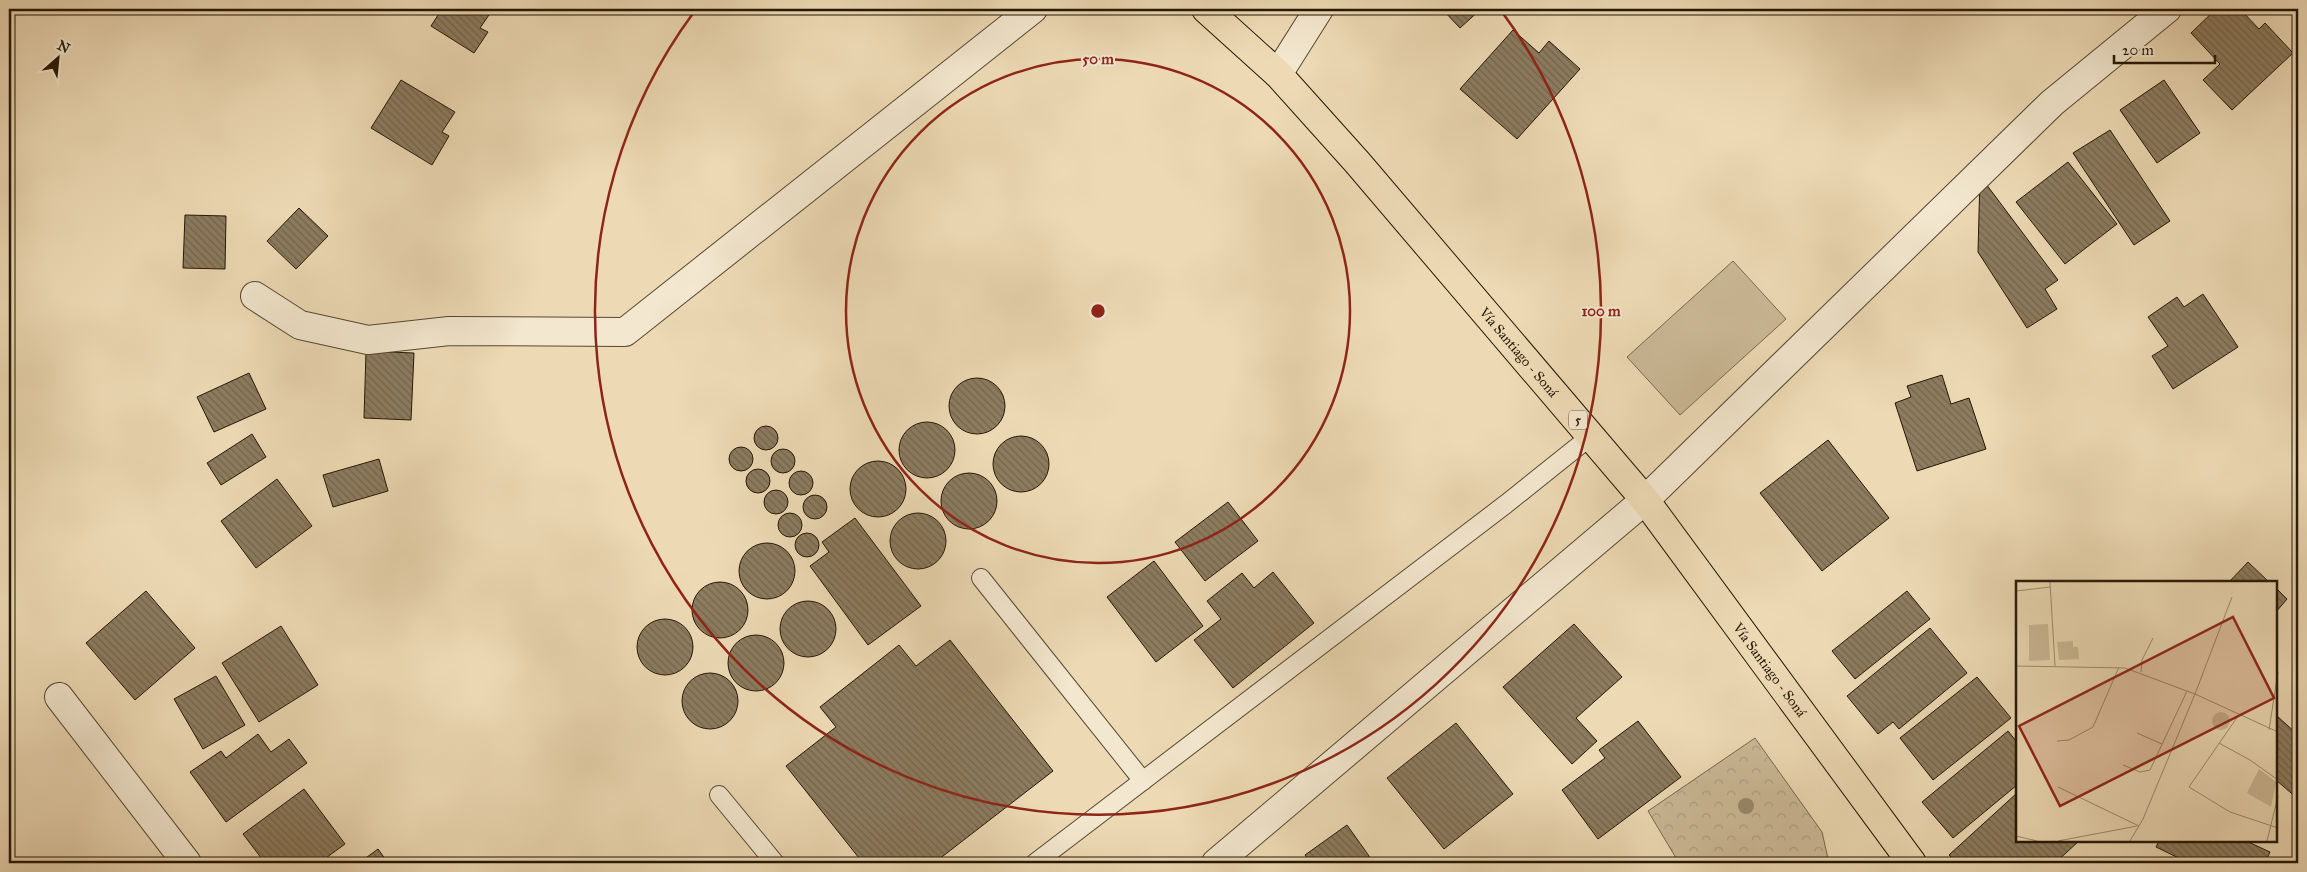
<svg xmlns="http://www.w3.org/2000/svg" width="2307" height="872" font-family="'IM FELL Great Primer',serif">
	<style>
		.park { fill: url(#park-crowns); stroke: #78684e }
		.garden { fill: #cbb997; stroke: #78684e }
		.building { fill: url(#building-back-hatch); stroke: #241704 }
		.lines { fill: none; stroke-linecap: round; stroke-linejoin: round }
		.service-casing { stroke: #564830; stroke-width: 20 }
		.minor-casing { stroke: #564830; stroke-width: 30 }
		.primary-casing { stroke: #241704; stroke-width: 30 }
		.service { stroke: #f3e7cf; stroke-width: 18 }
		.minor { stroke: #f3e7cf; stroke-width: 28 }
		.primary { stroke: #eddab5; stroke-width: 28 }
		.tree { fill: #9a8a6c }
		.ring { fill: none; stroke: #8f2418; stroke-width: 2.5 }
		.labels { text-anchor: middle; stroke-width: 4; stroke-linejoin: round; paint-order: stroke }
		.shield { fill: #f3e7cf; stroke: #625541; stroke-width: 1 }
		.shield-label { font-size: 12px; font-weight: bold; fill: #241704 }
		.street-label { font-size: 14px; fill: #241704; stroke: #f3e7cf }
		.inset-road { fill: none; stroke: #9d8c6e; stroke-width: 1 }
		.view { fill: #8f2418; fill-opacity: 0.15; stroke: #8f2418; stroke-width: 2.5 }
		.inset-edge { fill: none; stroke: #241704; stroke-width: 2.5 }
		.centre { fill: #8f2418; stroke: #f3e7cf; stroke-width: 2.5 }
		.ring-label { font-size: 15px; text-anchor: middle; font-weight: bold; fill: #8f2418; stroke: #f3e7cf; stroke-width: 4; stroke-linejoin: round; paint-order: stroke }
	</style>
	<defs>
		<pattern id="park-crowns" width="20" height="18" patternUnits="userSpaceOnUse" patternTransform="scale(1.25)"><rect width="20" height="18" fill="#cbb997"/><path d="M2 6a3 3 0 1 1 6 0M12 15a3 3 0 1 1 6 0" fill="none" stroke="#ae9e80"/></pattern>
		<pattern id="building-back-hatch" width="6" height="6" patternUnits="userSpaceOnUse" patternTransform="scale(1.25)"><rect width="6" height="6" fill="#8d7c60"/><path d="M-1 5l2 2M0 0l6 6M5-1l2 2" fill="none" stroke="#73654d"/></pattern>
	</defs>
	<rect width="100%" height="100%" fill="#eddab5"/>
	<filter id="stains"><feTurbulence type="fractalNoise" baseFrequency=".004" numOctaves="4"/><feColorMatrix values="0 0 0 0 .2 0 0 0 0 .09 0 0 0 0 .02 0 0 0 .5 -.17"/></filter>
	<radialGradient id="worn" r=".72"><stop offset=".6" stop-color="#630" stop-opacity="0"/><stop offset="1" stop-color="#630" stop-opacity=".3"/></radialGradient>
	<polygon class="park" points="1755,738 1822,832 1829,863 1679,863 1648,811"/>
	<polygon class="garden" points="1733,261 1786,319 1680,415 1627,357"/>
	<g class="building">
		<polygon points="442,9 493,9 480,28 488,32 474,53 431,26"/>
		<polygon points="1442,9 1481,9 1460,28"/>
		<polygon points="2216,9 2240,9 2259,29 2265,23 2293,53 2232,110 2203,80 2220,64 2191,33"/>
		<polygon points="1513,30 1539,53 1549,41 1580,69 1517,139 1460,89"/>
		<polygon points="401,80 455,112 442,132 449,136 432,165 371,128"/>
		<polygon points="2164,80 2200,133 2157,163 2120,110"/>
		<polygon points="2110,130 2170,221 2134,245 2073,153"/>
		<polygon points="2068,162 2117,224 2065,264 2016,202"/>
		<polygon points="1980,176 2058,280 2045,289 2057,309 2027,328 1978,252"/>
		<polygon points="299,208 328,236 296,269 267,241"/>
		<polygon points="185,215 226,216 225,269 183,268"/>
		<polygon points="2203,294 2238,347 2173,389 2152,356 2168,346 2148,317 2177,297 2184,307"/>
		<polygon points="366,351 414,353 411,420 364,418"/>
		<polygon points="249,373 266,409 214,432 197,397"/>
		<polygon points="1942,375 1951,404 1969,398 1986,449 1917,471 1895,403 1911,397 1907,386"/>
		<circle cx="977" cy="406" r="28"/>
		<circle cx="927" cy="450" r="28"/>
		<circle cx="766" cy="438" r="12"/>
		<polygon points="252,434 266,457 221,485 207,463"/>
		<circle cx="1021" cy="464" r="28"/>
		<polygon points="1828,440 1889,518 1822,571 1760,493"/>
		<circle cx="741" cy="459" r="12"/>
		<circle cx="783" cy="461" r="12"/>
		<polygon points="379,459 388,491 333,507 323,475"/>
		<circle cx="878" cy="489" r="28"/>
		<circle cx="758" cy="481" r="12"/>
		<circle cx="801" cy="483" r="12"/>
		<circle cx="969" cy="501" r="28"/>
		<polygon points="277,479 312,526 256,568 221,521"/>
		<circle cx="776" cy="502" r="12"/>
		<circle cx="815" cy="507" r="12"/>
		<polygon points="1228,502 1258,541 1205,581 1175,542"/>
		<circle cx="918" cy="541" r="28"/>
		<circle cx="790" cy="525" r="12"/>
		<polygon points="855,518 921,606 868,645 810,566 829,552 822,542"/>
		<circle cx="807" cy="545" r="12"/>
		<circle cx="767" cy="571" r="28"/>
		<polygon points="1154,561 1203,626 1156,662 1107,597"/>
		<polygon points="2248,562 2269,582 2229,582"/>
		<polygon points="1273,572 1314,623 1233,688 1194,640 1221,619 1207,601 1242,573 1254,588"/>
		<circle cx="720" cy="610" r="28"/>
		<polygon points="2276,588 2287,599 2276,612"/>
		<polygon points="146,591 195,648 135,700 86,643"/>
		<polygon points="1907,591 1930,619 1855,679 1832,651"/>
		<circle cx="808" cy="629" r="28"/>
		<circle cx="665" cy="647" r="28"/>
		<polygon points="1574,624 1622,677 1576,718 1597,741 1572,764 1503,687"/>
		<polygon points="281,626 318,685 259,722 222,663"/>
		<polygon points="1930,628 1967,673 1899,729 1893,722 1878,734 1847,696"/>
		<circle cx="756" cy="663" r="28"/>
		<polygon points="950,640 1053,771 934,863 863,863 786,766 836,727 820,707 899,645 916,666"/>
		<circle cx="710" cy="701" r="28"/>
		<polygon points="216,676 245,725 203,749 174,699"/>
		<polygon points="1977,677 2011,718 1933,780 1900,738"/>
		<polygon points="2276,715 2298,735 2298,799 2276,780"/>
		<polygon points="1638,721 1681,777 1598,839 1562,790 1605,758 1599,750"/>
		<polygon points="1456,723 1513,794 1444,849 1387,778"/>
		<polygon points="2008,731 2017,742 2017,785 1953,838 1922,802"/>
		<polygon points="258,734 271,752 289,739 307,763 226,822 190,772 221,751 226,758"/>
		<polygon points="304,789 345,844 319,863 265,863 243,834"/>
		<polygon points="2017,793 2017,841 2079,841 2055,863 1957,863 1949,855"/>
		<polygon points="1347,825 1374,863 1308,863 1310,862 1305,855"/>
		<polygon points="2159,841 2246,841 2270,852 2265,863 2189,863 2156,847"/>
		<polygon points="378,849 388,863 359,863"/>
	</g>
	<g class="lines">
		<defs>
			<g id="service">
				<polyline points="981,578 1143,781"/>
				<polyline points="719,795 775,863"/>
				<polyline points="1035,863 1506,504 1591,436"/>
			</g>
			<g id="minor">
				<polyline points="1278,74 1319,9"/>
				<polyline points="255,296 300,325 368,340 449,331 625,332 1033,9"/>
				<polyline points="59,697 187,863"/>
				<polyline points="1216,863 1645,500 2052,103 2167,9"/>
			</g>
			<g id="primary">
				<path id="s1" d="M1206,9L1278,74L1357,162L1645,500L1912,863"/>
			</g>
		</defs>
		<use href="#service" class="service-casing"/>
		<use href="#minor" class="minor-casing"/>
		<use href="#primary" class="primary-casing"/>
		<use href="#service" class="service"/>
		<use href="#minor" class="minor"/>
		<use href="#primary" class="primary"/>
	</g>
	<circle class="tree" cx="1746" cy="806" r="8"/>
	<g class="ring">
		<circle cx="1098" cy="311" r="252"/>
		<path d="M1502 12A503 503 0 1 1 694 12"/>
	</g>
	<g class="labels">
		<rect class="shield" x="1569" y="410.5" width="18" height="19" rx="4"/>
		<g class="shield-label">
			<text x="1578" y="424">5</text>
		</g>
		<g class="street-label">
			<text dy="5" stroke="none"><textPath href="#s1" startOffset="465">Vía Santiago - Soná</textPath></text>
			<text dy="5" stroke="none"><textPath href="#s1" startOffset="870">Vía Santiago - Soná</textPath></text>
		</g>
	</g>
	<g transform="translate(2016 581)">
		<rect width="261" height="261" fill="#eddab5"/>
		<path d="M32,43L34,79L13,80V44ZM57,60V66H62L63,78L43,79L41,61ZM196 140a9 9 0 1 1 18 0a9 9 0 1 1-18 0ZM243,188L260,201L255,226L231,212Z" fill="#cbb997"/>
		<path class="inset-road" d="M34,1L39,85M0,10L34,6M0,85L109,87L179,113L262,151M125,91L126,79L137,57M222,135L173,206L214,231L262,247M253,149L262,91M121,152L146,163M41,160L53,159L77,146L103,86M203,162L234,179L262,199M107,184L124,191L134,189L171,110M42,206L123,245M0,255L21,260M42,260L121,245M114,260L127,238L179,113L216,16M251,260L262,215"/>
		<path class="view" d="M217,36L258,117L44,225L3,145Z"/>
		<rect width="261" height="261" class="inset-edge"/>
	</g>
	<circle cx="1098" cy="311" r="8" class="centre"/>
	<g class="ring-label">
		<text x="1098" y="64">50 m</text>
		<text x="1601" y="316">100 m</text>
	</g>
	<rect width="2307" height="872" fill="none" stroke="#eddab5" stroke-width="30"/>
	<rect x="10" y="10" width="2287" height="852" fill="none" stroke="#241704" stroke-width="2.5"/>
	<rect x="15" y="15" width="2277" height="842" fill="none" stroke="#241704"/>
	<g transform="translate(58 58) rotate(27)" stroke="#f3e7cf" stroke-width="4" paint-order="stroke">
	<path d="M0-4L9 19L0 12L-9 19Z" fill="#241704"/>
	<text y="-8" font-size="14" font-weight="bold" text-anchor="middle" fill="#241704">N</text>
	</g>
	<path d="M2114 55v8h101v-8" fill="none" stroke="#241704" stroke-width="2.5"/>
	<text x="2122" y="55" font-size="15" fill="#241704" stroke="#f3e7cf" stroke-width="4" paint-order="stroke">20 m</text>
	<rect width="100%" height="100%" filter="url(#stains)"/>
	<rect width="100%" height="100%" fill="url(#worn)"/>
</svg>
